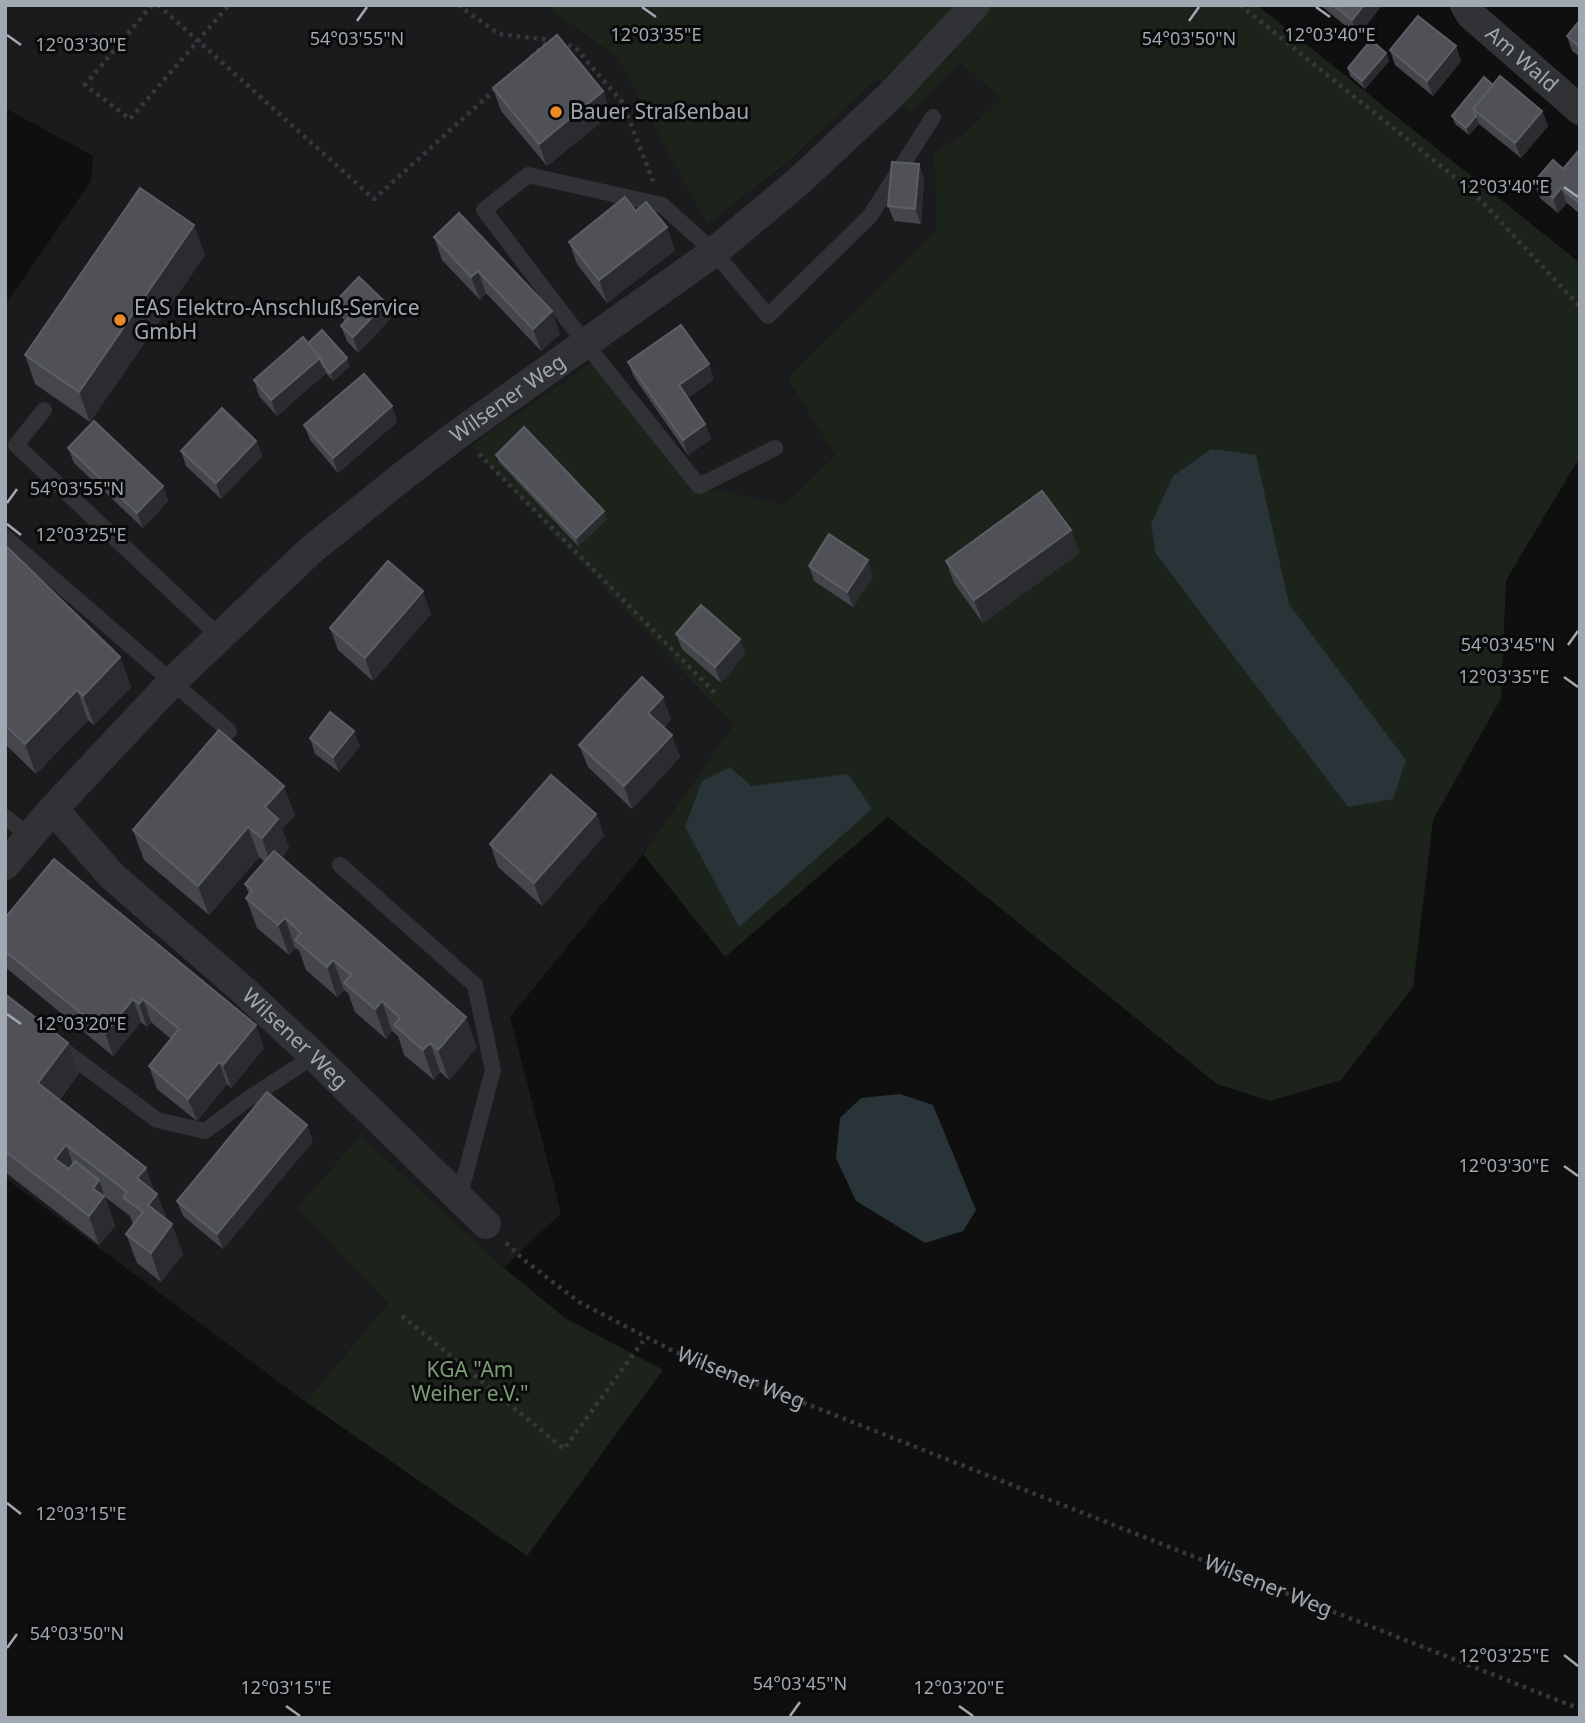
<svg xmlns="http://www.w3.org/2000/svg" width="1585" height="1723" font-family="'Noto Sans',sans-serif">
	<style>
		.built { fill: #1b1b1d }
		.green { fill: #1c231b }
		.water { fill: #293438 }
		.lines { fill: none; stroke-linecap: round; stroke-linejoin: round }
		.path { stroke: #36393c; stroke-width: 4.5; stroke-dasharray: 3.5 5; stroke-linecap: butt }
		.lane { stroke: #303235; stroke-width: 16 }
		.street { stroke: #303235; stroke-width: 30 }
		.wall { fill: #45464b }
		.shaded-wall { fill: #2b2c2f }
		.building { fill: #4f5156; stroke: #5b5e64; stroke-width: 2 }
		.ticks { fill: none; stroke: #a0a8b1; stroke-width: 2.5 }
		.poi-dot { fill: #f18826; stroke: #0a0a0b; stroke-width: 2.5 }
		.labels { text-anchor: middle; stroke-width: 6; stroke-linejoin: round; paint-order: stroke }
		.street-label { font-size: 21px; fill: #a0a8b1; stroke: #0a0a0b }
		.poi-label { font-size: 21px; fill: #a0a8b1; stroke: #0a0a0b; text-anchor: start }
		.park-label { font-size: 21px; fill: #7b9d76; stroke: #0a0a0b }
		.ticks-label { font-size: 18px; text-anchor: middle; fill: #a0a8b1; stroke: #0a0a0b; stroke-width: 6; stroke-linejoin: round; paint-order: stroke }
	</style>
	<rect width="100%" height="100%" fill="#0f0f10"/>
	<polygon class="built" points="5,5 543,5 617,57 707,223 785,166 878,77 960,62 1002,99 965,133 934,152 936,230 787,378 835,456 783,505 699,486 472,446 733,725 643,854 510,1017 561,1213 504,1268 361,1137 296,1208 388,1303 306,1402 5,1178 5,305 91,181 93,156 5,108"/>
	<g class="green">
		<polygon points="543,5 1257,5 1580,263 1580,457 1506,580 1501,698 1433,820 1413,987 1341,1080 1270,1101 1217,1084 888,817 725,957 643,854 733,725 471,446 597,359 699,485 783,505 835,456 787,378 936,230 934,152 965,133 1001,99 960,62 911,113 878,78 784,166 707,224 617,57"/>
		<polygon points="361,1136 504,1268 565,1318 663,1370 527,1556 306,1402 388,1303 296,1208"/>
	</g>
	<g class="water">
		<polygon points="1211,449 1256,455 1289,604 1406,760 1393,799 1348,807 1156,554 1151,524 1173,476"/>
		<polygon points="730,767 751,786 848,774 872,809 739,927 685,827 702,781"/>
		<polygon points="900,1094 933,1105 976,1210 963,1231 925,1243 856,1201 836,1158 840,1118 861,1098"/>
	</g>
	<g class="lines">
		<g class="path">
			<polyline points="152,5 85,85 130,119 229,5"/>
			<polyline points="158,5 374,199 498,87"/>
			<polyline points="458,5 499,34 551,40"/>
			<polyline points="1240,5 1473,192 1580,307"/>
			<polyline points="560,43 575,47 622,102 653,181"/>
			<polyline points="531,57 550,40"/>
			<polyline points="479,454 718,696"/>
			<path id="s1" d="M506,1243L524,1260L579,1302L675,1352L1580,1709"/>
			<polyline points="402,1316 564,1449 646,1337"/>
		</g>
		<g class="lane">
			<polyline points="44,410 16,445 219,636"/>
			<polyline points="775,448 699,486 585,343 484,210 528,175 662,205 714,252 768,316 870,216 933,117"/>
			<polyline points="5,537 229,731 210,751"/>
			<polyline points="5,817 30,836"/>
			<polyline points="340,865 475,985 493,1070 459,1198"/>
			<polyline points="58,1046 157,1120 205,1131 248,1099 314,1056"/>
		</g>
		<g class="street">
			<path id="s2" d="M1465,5L1471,15L1580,110"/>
			<path id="s3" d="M53,809L112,876L243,990L314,1056L486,1224"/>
			<path id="s4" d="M5,865L53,809L173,681L311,550L403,476L458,434L714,252L799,181L892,94L975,5"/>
		</g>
	</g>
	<g class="wall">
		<polygon points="1320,5 1382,5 1358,36"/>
		<polygon points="1580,20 1580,57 1572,51 1567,36"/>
		<polygon points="1456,46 1461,61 1433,96 1395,65 1390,50"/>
		<polygon points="1386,53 1389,61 1365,89 1350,76 1348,68"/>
		<polygon points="1493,85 1542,111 1548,126 1521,158 1479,124 1469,135 1455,124 1452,116"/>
		<polygon points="493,88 603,91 611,114 547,166 501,111"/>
		<polygon points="1580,149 1580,214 1567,203 1558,213 1540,198 1534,182 1563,169"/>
		<polygon points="919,164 924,179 921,224 894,221 888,206"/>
		<polygon points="636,211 675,250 607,303 577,264 569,242"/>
		<polygon points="434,237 560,334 541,351 486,293 480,300 442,260"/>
		<polygon points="205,255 90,422 35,384 25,355"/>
		<polygon points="335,302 386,303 391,318 358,353 347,341 341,326 346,321 341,317"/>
		<polygon points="308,343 350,366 333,381 326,373 277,416 259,396 254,380"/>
		<polygon points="628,362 714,379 688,398 705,424 711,439 688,455 634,377"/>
		<polygon points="392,406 397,422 338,473 310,440 304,425"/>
		<polygon points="256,441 262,456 221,499 186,466 181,451"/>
		<polygon points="68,448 163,486 168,501 143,528 74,463"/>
		<polygon points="496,455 607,519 578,546 499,462"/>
		<polygon points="1071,530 1079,553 983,623 954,583 946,561"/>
		<polygon points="5,545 120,657 131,687 94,725 88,720 36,774 5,744"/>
		<polygon points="809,566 873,576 853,607 814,581"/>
		<polygon points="431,614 373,681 338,650 330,628"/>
		<polygon points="676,634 740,639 745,654 721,683 682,649"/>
		<polygon points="671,719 664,728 680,757 632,809 588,767 579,745"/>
		<polygon points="310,738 360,746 339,772 315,754"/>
		<polygon points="596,814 604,836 542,906 498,867 490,844"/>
		<polygon points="295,815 282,829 289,848 281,858 477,1047 449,1080 440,1072 434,1080 404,1055 398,1036 392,1031 386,1039 355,1012 348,993 344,990 337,997 306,970 299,950 295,948 289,955 257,928 246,898 249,894 245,884 265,862 259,857 209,915 144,860 133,830"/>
		<polygon points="5,918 264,1048 231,1088 227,1084 197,1121 157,1089 149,1066 171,1039 151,1022 147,1027 141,1022 113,1056 5,967"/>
		<polygon points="5,994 68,1043 79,1073 59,1100 146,1168 154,1191 157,1194 167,1220 183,1254 161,1282 137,1263 126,1234 133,1225 130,1216 105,1197 115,1226 99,1245 5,1172"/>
		<polygon points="313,1141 223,1249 183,1216 177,1201"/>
	</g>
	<g class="shaded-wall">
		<polygon points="1364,5 1382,5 1358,36 1352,20"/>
		<polygon points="1456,46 1461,61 1433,96 1427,81"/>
		<polygon points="1386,53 1389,61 1365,89 1362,81"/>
		<polygon points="603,91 611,114 547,166 539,144"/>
		<polygon points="1542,111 1548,126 1521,158 1515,143"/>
		<polygon points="1476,116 1479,124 1469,135 1466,128"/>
		<polygon points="919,164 924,179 921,224 915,209"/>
		<polygon points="1561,188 1567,203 1558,213 1553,198"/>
		<polygon points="194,225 205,255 90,422 79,392"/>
		<polygon points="667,227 675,250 607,303 599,280"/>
		<polygon points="478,271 486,293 480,300 471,277"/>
		<polygon points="386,303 391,318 358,353 353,337"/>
		<polygon points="552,311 560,334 541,351 533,329"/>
		<polygon points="320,358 326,373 277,416 271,400"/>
		<polygon points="347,358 350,366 333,381 330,373"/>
		<polygon points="709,364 714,379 684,401 679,385"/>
		<polygon points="392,406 397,422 338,473 333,458"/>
		<polygon points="705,424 711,439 688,455 683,440"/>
		<polygon points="256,441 262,456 221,499 216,483"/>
		<polygon points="163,486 168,501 143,528 137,513"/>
		<polygon points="604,511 607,519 578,546 576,538"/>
		<polygon points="1071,530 1079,553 983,623 974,600"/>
		<polygon points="868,560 873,576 853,607 847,592"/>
		<polygon points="423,591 431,614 373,681 365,658"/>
		<polygon points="740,639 745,654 721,683 715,667"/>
		<polygon points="120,657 131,687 94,725 83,696"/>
		<polygon points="77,690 88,720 36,774 25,744"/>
		<polygon points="663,697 671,719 656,736 648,713"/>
		<polygon points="354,731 360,746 339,772 333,757"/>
		<polygon points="672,735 680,757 632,809 624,786"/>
		<polygon points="284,786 295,815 282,829 289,848 272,868 262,838 265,807"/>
		<polygon points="596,814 604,836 542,906 534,883"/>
		<polygon points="248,827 259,857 209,915 198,886"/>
		<polygon points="285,918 295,948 289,955 278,925"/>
		<polygon points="333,960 344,990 337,997 327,967"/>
		<polygon points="133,999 141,1022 113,1056 105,1033"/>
		<polygon points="143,999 151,1022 147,1027 139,1004"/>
		<polygon points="382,1001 392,1031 386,1039 375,1009"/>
		<polygon points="466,1017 477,1047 449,1080 438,1050"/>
		<polygon points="256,1025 264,1048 231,1088 223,1065"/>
		<polygon points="68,1043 79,1073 48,1113 38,1083"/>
		<polygon points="430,1043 440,1072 434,1080 423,1050"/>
		<polygon points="219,1062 227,1084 197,1121 188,1099"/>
		<polygon points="307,1125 313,1141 223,1249 217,1234"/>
		<polygon points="66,1145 77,1175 55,1159"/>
		<polygon points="146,1168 156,1196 157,1194 168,1223 159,1235 137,1178"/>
		<polygon points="99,1180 115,1226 99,1245 89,1216 93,1189"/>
		<polygon points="172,1224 183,1254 161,1282 151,1253"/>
	</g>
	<g class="building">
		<polygon points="1333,5 1364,5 1352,20"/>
		<polygon points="1418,16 1456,46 1427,81 1390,50"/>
		<polygon points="1580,20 1580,47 1567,36"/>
		<polygon points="557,35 603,91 539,144 493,88"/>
		<polygon points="1371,40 1386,53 1362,81 1348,68"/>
		<polygon points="1500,76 1542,111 1515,143 1473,109"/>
		<polygon points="1484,77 1493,85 1473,109 1476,116 1466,128 1452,116"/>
		<polygon points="1580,149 1580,204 1561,188 1553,198 1534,182 1553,160 1563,169"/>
		<polygon points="892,162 919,164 915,209 888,206"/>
		<polygon points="140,188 194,225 79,392 25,355"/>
		<polygon points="625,197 636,211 646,202 667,227 599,280 569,242"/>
		<polygon points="459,213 552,311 533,329 478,271 471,277 434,237"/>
		<polygon points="359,277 386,303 353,337 341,326 350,316 335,302"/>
		<polygon points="681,325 709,364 679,385 705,424 683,440 628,362"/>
		<polygon points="322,330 347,358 330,373 323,365 320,358 308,343"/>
		<polygon points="303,337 320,358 271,400 254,380"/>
		<polygon points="364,374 392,406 333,458 304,425"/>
		<polygon points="222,408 256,441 216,483 181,451"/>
		<polygon points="94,421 163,486 137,513 68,448"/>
		<polygon points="524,427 604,511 576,538 496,455"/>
		<polygon points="1042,491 1071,530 974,600 946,561"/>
		<polygon points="829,534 868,560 847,592 809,566"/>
		<polygon points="5,545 120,657 83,696 77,690 25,744 5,725"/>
		<polygon points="388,561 423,591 365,658 330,628"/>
		<polygon points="701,605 740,639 715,667 676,634"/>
		<polygon points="642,677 663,697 648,713 672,735 624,786 579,745"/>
		<polygon points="330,712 354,731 333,757 310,738"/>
		<polygon points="219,730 284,786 265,807 278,819 262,838 248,827 198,886 133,830"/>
		<polygon points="551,775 596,814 534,883 490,844"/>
		<polygon points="274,851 466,1017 438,1050 430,1043 423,1050 394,1025 400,1018 382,1001 375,1009 344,983 351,975 333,960 327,967 295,940 301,933 285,918 278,925 246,898 252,890 245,884"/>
		<polygon points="54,859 256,1025 223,1065 219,1062 188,1099 149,1066 179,1029 143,999 139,1004 133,999 105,1033 5,951 5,918"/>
		<polygon points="5,994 68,1043 38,1083 146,1168 137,1178 157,1194 148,1205 172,1224 151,1253 126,1234 143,1212 123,1197 127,1192 66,1145 55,1159 69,1169 75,1161 99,1180 93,1189 104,1196 89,1216 5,1151"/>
		<polygon points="267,1092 307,1125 217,1234 177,1201"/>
	</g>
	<path class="ticks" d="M642,7L656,17M1316,7L1330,17M357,21L367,7M1189,21L1199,7M7,35L21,45M1564,187L1578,197M7,503L17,489M7,524L21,535M1568,645L1578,631M1564,677L1578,687M7,1014L21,1024M1564,1166L1578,1176M7,1503L21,1514M7,1648L17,1634M1564,1655L1578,1666M286,1706L300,1716M959,1706L973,1716M790,1716L800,1702"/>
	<g class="poi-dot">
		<circle cx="556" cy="112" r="7"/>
		<circle cx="120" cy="320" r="7"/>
	</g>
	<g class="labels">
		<g class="street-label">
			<text dy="7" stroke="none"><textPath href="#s2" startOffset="79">Am Wald</textPath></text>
			<text dy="7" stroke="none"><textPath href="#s4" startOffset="688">Wilsener Weg</textPath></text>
			<text dy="7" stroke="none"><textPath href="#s3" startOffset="334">Wilsener Weg</textPath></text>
			<text dy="7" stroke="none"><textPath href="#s1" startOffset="273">Wilsener Weg</textPath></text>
			<text dy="7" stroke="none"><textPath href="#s1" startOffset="840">Wilsener Weg</textPath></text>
		</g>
		<g class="poi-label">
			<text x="570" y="119">Bauer Straßenbau</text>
			<text x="134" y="315">EAS Elektro-Anschluß-Service<tspan x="134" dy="24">GmbH</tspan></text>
		</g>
		<g class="park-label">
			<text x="470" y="1377">KGA "Am<tspan x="470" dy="24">Weiher e.V."</tspan></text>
		</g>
	</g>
	<g class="ticks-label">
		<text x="1330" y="41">12°03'40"E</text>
		<text x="656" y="41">12°03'35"E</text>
		<text x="357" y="45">54°03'55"N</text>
		<text x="1189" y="45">54°03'50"N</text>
		<text x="81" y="51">12°03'30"E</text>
		<text x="1504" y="193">12°03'40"E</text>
		<text x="77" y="495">54°03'55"N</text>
		<text x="81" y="541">12°03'25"E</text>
		<text x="1508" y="651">54°03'45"N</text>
		<text x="1504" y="683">12°03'35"E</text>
		<text x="81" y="1030">12°03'20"E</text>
		<text x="1504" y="1172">12°03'30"E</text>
		<text x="81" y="1520">12°03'15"E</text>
		<text x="77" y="1640">54°03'50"N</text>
		<text x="1504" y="1662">12°03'25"E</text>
		<text x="800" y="1690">54°03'45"N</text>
		<text x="286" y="1694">12°03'15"E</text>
		<text x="959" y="1694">12°03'20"E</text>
	</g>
	<rect width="1585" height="1723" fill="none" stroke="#a0a8b1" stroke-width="14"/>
</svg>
